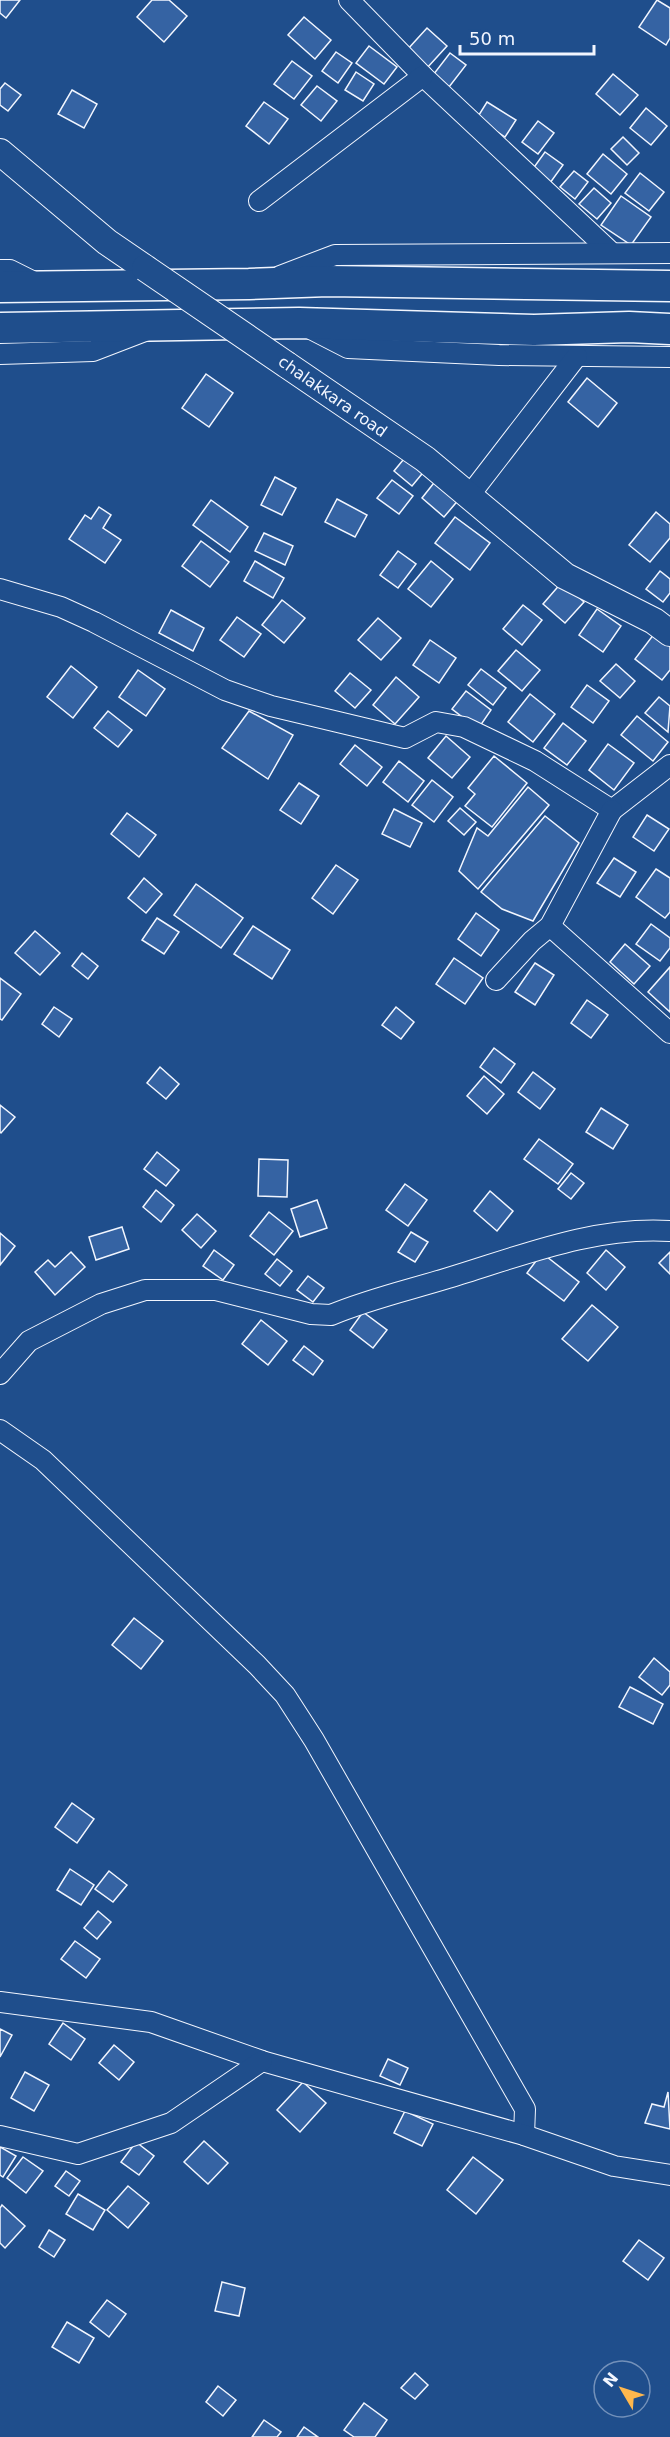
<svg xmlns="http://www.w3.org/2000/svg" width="670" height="2437" font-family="'DejaVu Sans',sans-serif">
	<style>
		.building { fill: #3563a3; stroke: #f2f6ff; stroke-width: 1.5 }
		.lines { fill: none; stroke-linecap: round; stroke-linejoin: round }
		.minor-casing { stroke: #f2f6ff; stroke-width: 22 }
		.major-casing { stroke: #f2f6ff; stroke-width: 28 }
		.highway-casing { stroke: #f2f6ff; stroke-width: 33 }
		.minor { stroke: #1f4e8c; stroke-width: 20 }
		.major { stroke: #1f4e8c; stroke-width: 26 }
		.highway { stroke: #1f4e8c; stroke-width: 30 }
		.major-bridge-casing { stroke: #f2f6ff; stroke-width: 28; stroke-linecap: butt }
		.major-bridge { stroke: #1f4e8c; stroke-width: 26 }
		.labels { text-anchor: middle; stroke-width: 4.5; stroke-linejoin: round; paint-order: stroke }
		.street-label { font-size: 16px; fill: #f2f6ff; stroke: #1f4e8c }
	</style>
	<rect width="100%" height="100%" fill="#1f4e8c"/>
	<g class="building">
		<polygon points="0,0 20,0 6,18 0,13"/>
		<polygon points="152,0 169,0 187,16 164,42 137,17"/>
		<polygon points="657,0 670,8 670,38 666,45 639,27"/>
		<polygon points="304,17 331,40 315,59 288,35"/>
		<polygon points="427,28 447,46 427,68 407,50"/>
		<polygon points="369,46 397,67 384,84 356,63"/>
		<polygon points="336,52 352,63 338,83 322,71"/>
		<polygon points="450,53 466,65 449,87 433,75"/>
		<polygon points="292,61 312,76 294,99 274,84"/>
		<polygon points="356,72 374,84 363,101 345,90"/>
		<polygon points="613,74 638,95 620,115 596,94"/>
		<polygon points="5,83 21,95 8,111 0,105 0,89"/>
		<polygon points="317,86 337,101 321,121 301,105"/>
		<polygon points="72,90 97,104 84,128 58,114"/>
		<polygon points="264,102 288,119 269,144 246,126"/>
		<polygon points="487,102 516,120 505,137 477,118"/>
		<polygon points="646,108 667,126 651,145 630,128"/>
		<polygon points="538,121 554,133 538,154 522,142"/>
		<polygon points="623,137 639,153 627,165 611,149"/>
		<polygon points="545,152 563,165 550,183 532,170"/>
		<polygon points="603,154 627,174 611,194 587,174"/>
		<polygon points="574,171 588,182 575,199 560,187"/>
		<polygon points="640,173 664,192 649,211 625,193"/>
		<polygon points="594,188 611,203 597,219 579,204"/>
		<polygon points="621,196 651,217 631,245 601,225"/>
		<polygon points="206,374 233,393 209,427 182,408"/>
		<polygon points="587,378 617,403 598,427 568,402"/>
		<polygon points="408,454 426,469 412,486 394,471"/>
		<polygon points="275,477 296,488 282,515 261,505"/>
		<polygon points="437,479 460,498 444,517 422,498"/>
		<polygon points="392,480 413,496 399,514 377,498"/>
		<polygon points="337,499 367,515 355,537 325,522"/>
		<polygon points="211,500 248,527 230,552 193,525"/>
		<polygon points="99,507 111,515 103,528 121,540 105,563 69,539 85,515 91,519"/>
		<polygon points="656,512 670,524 670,538 650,562 629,545"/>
		<polygon points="455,517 490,543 470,570 435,543"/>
		<polygon points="264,533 293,546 285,565 255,551"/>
		<polygon points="201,541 229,562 210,587 182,566"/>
		<polygon points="398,551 416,564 398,588 380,575"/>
		<polygon points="255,561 284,578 273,598 244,581"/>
		<polygon points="431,561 453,579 431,607 408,589"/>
		<polygon points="660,571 670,579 670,593 663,602 646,589"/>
		<polygon points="562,582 584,602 565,623 543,604"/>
		<polygon points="282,600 305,618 284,643 262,625"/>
		<polygon points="523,605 542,620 522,645 503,629"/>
		<polygon points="597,609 621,626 603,652 579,635"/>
		<polygon points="171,610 204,628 193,651 159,633"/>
		<polygon points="237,617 261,634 244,657 220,640"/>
		<polygon points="378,618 401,638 381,660 358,640"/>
		<polygon points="654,634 670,646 670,670 662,680 635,659"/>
		<polygon points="430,640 456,658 439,683 413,665"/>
		<polygon points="516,650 540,670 522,691 498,671"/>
		<polygon points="616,664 635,681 620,698 600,681"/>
		<polygon points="71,666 97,687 73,718 47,697"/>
		<polygon points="481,669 506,688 493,705 468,685"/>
		<polygon points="138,670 165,689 146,716 119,697"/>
		<polygon points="350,673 371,690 355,708 335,691"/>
		<polygon points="396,677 419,697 395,724 373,705"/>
		<polygon points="587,685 609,701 593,723 571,707"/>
		<polygon points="466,691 491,710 478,729 452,709"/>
		<polygon points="530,694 555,714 533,742 508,722"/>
		<polygon points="659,697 670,706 668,732 645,713"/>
		<polygon points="108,711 132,730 118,747 94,728"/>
		<polygon points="249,711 293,735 268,779 222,748"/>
		<polygon points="637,716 668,742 653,761 621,735"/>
		<polygon points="563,723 586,741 567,765 544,748"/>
		<polygon points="446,736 470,757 452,778 428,758"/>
		<polygon points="608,744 634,763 614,790 589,770"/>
		<polygon points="355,745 382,767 367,786 340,764"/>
		<polygon points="494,756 527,783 492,827 465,806 475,794 468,788"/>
		<polygon points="399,761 424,781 408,802 383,782"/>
		<polygon points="432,780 453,797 434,822 412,805"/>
		<polygon points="299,783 319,796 301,824 280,810"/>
		<polygon points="528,787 549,805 478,889 459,871 477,828 488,836"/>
		<polygon points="460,808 476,822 464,835 448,821"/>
		<polygon points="394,809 422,823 410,847 382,834"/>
		<polygon points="127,813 156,835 139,857 111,834"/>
		<polygon points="647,815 669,829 654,851 633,837"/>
		<polygon points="545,816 579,843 533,921 502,909 481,892"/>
		<polygon points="614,858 636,872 620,897 597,883"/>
		<polygon points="336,865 358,880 333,914 312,898"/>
		<polygon points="656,869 670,878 670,912 665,918 636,897"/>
		<polygon points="144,878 162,894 146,913 128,898"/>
		<polygon points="196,884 243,918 221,948 174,915"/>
		<polygon points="476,913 499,930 481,956 458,939"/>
		<polygon points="157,918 179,932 164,954 142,940"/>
		<polygon points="651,924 670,938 670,948 660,961 636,944"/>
		<polygon points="253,926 290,950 272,979 234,954"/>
		<polygon points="35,931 60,953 40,975 15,953"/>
		<polygon points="625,944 650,966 634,984 610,962"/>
		<polygon points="82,953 98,966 88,979 72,966"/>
		<polygon points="454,958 483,978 465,1004 436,984"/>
		<polygon points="535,963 554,975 535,1005 515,992"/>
		<polygon points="670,967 670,1012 648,992"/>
		<polygon points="0,978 21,994 2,1020 0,1019"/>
		<polygon points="587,1000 608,1015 591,1038 571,1023"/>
		<polygon points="54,1007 72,1019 59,1037 42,1024"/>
		<polygon points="396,1007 414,1022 401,1039 382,1025"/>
		<polygon points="494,1048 515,1064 501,1083 480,1067"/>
		<polygon points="160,1067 179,1084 166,1099 147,1083"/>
		<polygon points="533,1072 555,1089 540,1109 518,1092"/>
		<polygon points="484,1076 504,1094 487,1114 467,1096"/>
		<polygon points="0,1105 15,1117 1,1133 0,1132"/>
		<polygon points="601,1108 628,1125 613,1149 586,1132"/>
		<polygon points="539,1139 573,1164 558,1184 524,1159"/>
		<polygon points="157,1152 179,1170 166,1186 144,1169"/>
		<polygon points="259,1159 288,1160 287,1197 258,1196"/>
		<polygon points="571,1173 584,1183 571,1199 558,1189"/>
		<polygon points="405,1184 427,1200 408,1226 386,1210"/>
		<polygon points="156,1190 174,1205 161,1222 143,1207"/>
		<polygon points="490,1191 513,1211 497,1231 474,1211"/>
		<polygon points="317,1200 327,1228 300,1237 291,1209"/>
		<polygon points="269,1212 293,1231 274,1255 250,1236"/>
		<polygon points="197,1214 216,1231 201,1248 182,1230"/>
		<polygon points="122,1227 129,1249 96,1260 89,1237"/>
		<polygon points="411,1232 428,1242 415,1262 398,1252"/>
		<polygon points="0,1233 15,1246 0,1265"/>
		<polygon points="214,1250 234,1265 223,1280 203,1266"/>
		<polygon points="606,1250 625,1267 606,1290 587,1273"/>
		<polygon points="71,1252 85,1267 55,1295 35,1272 48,1260 55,1267"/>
		<polygon points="670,1252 670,1274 659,1263"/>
		<polygon points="542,1253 579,1282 564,1301 527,1273"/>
		<polygon points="277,1259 292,1271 280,1286 265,1274"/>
		<polygon points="308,1276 324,1288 313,1302 297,1290"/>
		<polygon points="592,1305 618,1327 588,1361 562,1339"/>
		<polygon points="363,1312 387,1330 373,1348 350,1330"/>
		<polygon points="261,1320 287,1341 268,1365 242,1344"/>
		<polygon points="304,1346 323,1361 313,1375 293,1360"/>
		<polygon points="134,1618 163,1641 141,1669 112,1645"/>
		<polygon points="654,1658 670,1672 670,1685 662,1695 639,1677"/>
		<polygon points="630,1687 663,1704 653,1724 619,1707"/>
		<polygon points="72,1803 94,1819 77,1843 55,1827"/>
		<polygon points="70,1869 94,1885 81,1905 57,1890"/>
		<polygon points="109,1871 127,1885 113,1902 95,1889"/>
		<polygon points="98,1911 111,1922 97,1939 84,1928"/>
		<polygon points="75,1941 100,1959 86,1978 61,1959"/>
		<polygon points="63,2023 85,2039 71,2060 49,2044"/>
		<polygon points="0,2029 12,2035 0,2057"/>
		<polygon points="114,2045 134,2062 119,2080 99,2063"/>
		<polygon points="388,2059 408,2068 400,2085 380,2076"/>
		<polygon points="25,2072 49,2085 34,2111 11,2098"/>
		<polygon points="303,2082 326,2103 300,2132 277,2110"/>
		<polygon points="668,2092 670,2129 645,2123 652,2104 664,2107"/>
		<polygon points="405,2111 433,2124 422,2146 394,2133"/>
		<polygon points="204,2141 228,2163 208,2184 184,2162"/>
		<polygon points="136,2142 154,2156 139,2175 121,2162"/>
		<polygon points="0,2147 16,2156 3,2177 0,2175"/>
		<polygon points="23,2157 43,2171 26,2193 7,2178"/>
		<polygon points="473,2157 503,2180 476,2214 447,2190"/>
		<polygon points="66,2171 80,2181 69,2196 55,2186"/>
		<polygon points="128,2186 149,2203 128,2228 107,2210"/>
		<polygon points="78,2194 105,2210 93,2230 66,2214"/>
		<polygon points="2,2205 25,2226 5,2248 0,2243 0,2208"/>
		<polygon points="49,2230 65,2240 54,2257 39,2247"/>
		<polygon points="639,2240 664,2258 648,2280 623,2261"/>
		<polygon points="222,2282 245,2288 239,2316 215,2311"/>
		<polygon points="107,2300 126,2314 109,2337 90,2322"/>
		<polygon points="67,2322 94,2338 79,2363 52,2347"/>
		<polygon points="415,2373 428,2385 415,2399 401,2388"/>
		<polygon points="218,2386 236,2400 223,2416 206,2402"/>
		<polygon points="364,2403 387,2420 375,2437 354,2437 344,2430"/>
		<polygon points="264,2420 281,2432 277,2437 252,2437"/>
		<polygon points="304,2427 318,2437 297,2437"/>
	</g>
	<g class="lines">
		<defs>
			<g id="minor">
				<polyline points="349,0 423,76 612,253"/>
				<polyline points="259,201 423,76"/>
				<polyline points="0,270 10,270 36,283"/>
				<polyline points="280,276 335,255 670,253"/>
				<polyline points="309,328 348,348 499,355 670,357"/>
				<polyline points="0,354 93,351 145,331"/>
				<polyline points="469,496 577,356"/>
				<polyline points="0,589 61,607 94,622 225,690 271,706 405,738 436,722 464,727 535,761 612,810 670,765"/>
				<polyline points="550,926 670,1033"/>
				<polyline points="496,980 532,941 550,926 612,810"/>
				<path d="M0,1374L29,1341L101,1304L145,1290H216L311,1314L331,1315C369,1299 409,1290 448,1278C521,1256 593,1226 670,1231"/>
				<polyline points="0,1430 43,1460 257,1665 285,1695 314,1740 525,2109 524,2135"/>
				<polyline points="0,2002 151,2022 262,2061 524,2135 614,2166 670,2175"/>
				<polyline points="0,2136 78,2154 171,2123 262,2061"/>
			</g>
			<g id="major">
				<polyline points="0,152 107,242 145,268"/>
				<polyline points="287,365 425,459 565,576 654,621 670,633"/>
			</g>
			<g id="highway">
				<polyline points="0,287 249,284 328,281 670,286"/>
				<polyline points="0,328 299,323 534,330 629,327 670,329"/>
			</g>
		</defs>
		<use href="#minor" class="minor-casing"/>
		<use href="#major" class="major-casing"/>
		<use href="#highway" class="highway-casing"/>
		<use href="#minor" class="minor"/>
		<use href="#major" class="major"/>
		<use href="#highway" class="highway"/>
		<defs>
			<polyline id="major-bridge" points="145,268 287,365"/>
		</defs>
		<use href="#major-bridge" class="major-bridge-casing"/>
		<use href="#major-bridge" class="major-bridge"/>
	</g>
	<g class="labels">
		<g class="street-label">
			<text transform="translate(333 396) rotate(35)" y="6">chalakkara road</text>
		</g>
	</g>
	<g transform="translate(622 2389) rotate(309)"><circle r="28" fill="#1f4e8c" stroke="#7391ba" stroke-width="1.5"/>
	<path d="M0-4.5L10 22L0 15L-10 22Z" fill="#ffb74d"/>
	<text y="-9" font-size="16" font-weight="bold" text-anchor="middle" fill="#f2f6ff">N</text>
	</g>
	<path d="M460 45v9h134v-9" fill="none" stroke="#f2f6ff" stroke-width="3"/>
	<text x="469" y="45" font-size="18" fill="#f2f6ff" stroke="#1f4e8c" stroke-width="4.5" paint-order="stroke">50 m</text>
</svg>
